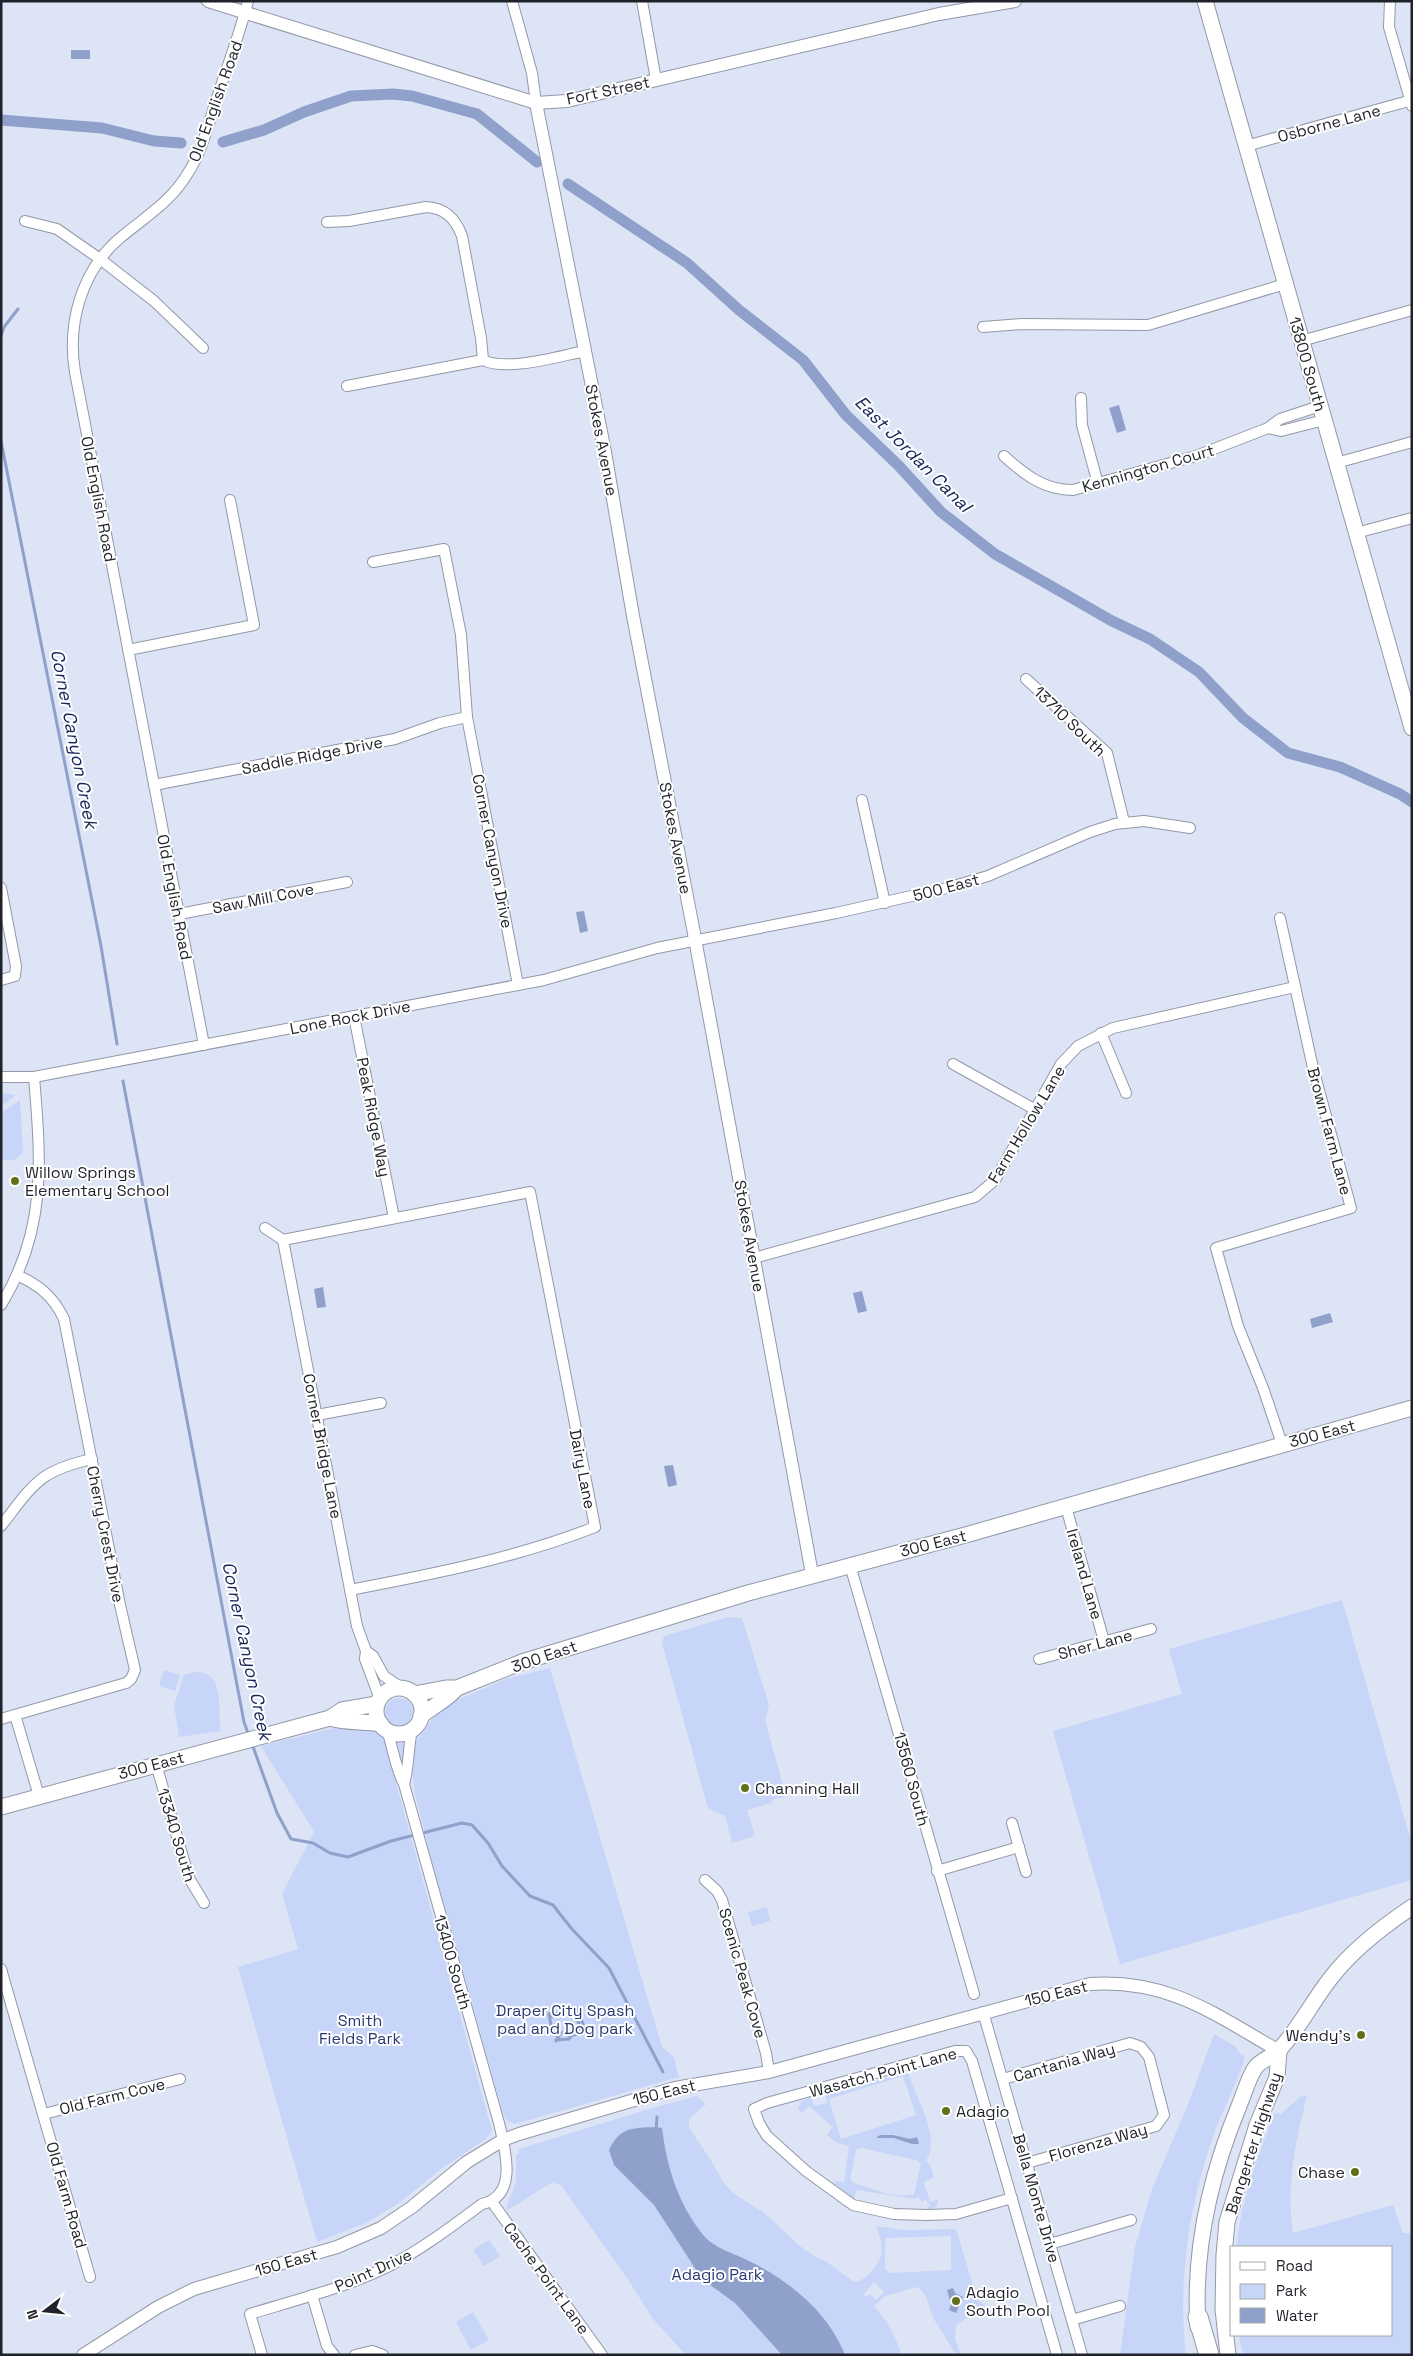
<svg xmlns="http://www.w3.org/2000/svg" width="1413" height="2356" font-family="'Space Grotesk',sans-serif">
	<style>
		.green { fill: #c7d5f8; fill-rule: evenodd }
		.water { fill: #8fa0cb }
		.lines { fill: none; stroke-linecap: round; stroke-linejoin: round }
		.stream { stroke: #8fa0cb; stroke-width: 3 }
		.canal { stroke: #8fa0cb; stroke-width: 11 }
		.minor-casing { stroke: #9298a8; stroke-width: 12 }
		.tertiary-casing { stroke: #9298a8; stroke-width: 14 }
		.secondary-casing { stroke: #9298a8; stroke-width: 17 }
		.motorway-casing { stroke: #9298a8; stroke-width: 21 }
		.minor { stroke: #fff; stroke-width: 10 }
		.tertiary { stroke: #fff; stroke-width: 12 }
		.secondary { stroke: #fff; stroke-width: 15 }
		.motorway { stroke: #fff; stroke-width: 19 }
		.poi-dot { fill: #616f19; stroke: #fff; stroke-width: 2 }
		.labels { text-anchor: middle; stroke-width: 4; stroke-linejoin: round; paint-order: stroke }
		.street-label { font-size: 16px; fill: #1f2228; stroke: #fff }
		.poi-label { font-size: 16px; fill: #1f2228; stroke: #fff; text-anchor: start }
		.park-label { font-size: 16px; fill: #293a71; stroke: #fff }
		.water-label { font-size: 18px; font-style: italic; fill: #162459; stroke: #fff }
	</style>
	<rect width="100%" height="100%" fill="#dde4f5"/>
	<g class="green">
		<polygon points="1,1093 16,1095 1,1106"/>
		<polygon points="20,1100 23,1153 14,1160 1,1160 1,1113"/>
		<polygon points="1342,1600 1412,1845 1412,1880 1120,1964 1053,1731 1182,1694 1169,1649"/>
		<polygon points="728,1617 742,1618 769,1705 765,1720 786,1796 772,1800 772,1803 747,1810 755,1836 732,1843 725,1816 708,1808 662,1643 664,1636"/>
		<polygon points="550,1668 662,2047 674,2057 679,2077 515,2124 506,2120 503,2113 435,1873 415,1794 412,1769 416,1741 441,1707 506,1679"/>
		<polygon points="164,1670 180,1675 175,1691 159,1686"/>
		<path d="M195,1672C226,1671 217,1709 221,1731L179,1737L174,1705L184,1675Z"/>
		<circle cx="399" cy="1712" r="14"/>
		<path d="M338,1727L375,1729C388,1743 391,1753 393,1772L492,2131L486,2139L444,2167L399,2203L366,2223L317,2242L238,1967L298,1949L282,1894L314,1832L261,1746Z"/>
		<polygon points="405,1739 404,1758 401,1759 397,1742"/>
		<polygon points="767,1907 770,1921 752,1926 748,1912"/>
		<path d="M1214,2034L1235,2046L1240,2054L1244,2056V2061C1236,2084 1225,2106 1216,2128C1190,2200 1177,2278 1186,2355H1120L1135,2247L1152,2189L1189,2102Z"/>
		<path d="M908,2072C915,2097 942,2136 926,2161L931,2167L934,2177L924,2182L930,2202L939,2199L936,2207L926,2211L930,2205L925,2199L922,2202L918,2197L915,2199L857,2190L853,2200L832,2181L844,2182L849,2146L837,2143L827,2135L833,2127L809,2106L802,2113L798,2109L801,2102L810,2097L815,2106L827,2103L825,2095ZM903,2076L916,2115L841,2139L829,2099ZM861,2148L916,2160L921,2164L914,2194C896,2200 871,2188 854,2183L850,2179L856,2150Z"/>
		<path d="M696,2096L706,2104L689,2119V2128L709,2157L724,2183L733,2193L763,2212L800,2246L814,2256L827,2262L854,2282C863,2283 877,2267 880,2258C884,2249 880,2235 876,2226L904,2230L956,2229L977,2299L992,2312L967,2318L956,2325L955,2339L961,2355H956C949,2343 942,2332 935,2321C929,2310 929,2294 917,2287L885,2296L874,2306C890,2325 893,2332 902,2355H686L653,2319L629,2281L561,2185C560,2185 554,2183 553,2183C547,2184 518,2205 507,2210L506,2208L516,2182V2155L519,2153V2149L639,2112ZM951,2236V2270L891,2273L885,2269V2238ZM874,2282L884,2292L876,2300L870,2294L866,2297L864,2294Z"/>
		<path d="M1307,2096C1295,2143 1286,2184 1293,2233L1393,2205L1403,2233H1412V2355H1243L1239,2335H1392V2247H1237C1239,2206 1260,2152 1274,2113L1281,2114L1300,2097Z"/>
		<polygon points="489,2240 500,2256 484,2266 473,2250"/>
		<polygon points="473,2312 489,2340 471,2350 456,2322"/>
	</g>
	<g class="water">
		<rect x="71" y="50" width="19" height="9"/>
		<polygon points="1119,405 1126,430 1117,433 1109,408"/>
		<polygon points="584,911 588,931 580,933 576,912"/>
		<polygon points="323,1287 326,1307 317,1308 314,1289"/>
		<polygon points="862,1291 867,1311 858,1313 853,1293"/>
		<polygon points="1330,1313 1333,1322 1312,1328 1310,1319"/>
		<polygon points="673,1465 677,1485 668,1487 664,1466"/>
		<path d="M656,2127L662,2128C667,2168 678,2204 704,2236C714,2248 733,2253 747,2260C788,2280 828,2311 845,2355H782L735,2303L702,2279L654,2205L614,2165L609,2150C620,2127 632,2128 656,2127Z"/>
		<polygon points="880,2135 893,2135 910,2139 917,2137 919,2144 912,2144 894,2138 876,2138"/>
		<polygon points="953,2288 955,2293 963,2297 956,2313 949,2310 951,2304 947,2290"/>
	</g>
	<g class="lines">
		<g class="stream">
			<polyline points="1,336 4,327 18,309"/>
			<polyline points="1,441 101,946 117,1044"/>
			<polyline points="123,1081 244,1722 249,1736"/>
			<polyline points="252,1744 277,1813 291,1839 313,1843 330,1853 348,1857 391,1841 462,1823 472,1825 488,1843 502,1866 530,1896 553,1905 571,1928 609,1968 663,2072"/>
			<polyline points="550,2017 563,2013"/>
			<polyline points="580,2017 578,2022 581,2028"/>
			<polyline points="568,2032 579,2029"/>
			<polyline points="557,2036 557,2029 551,2025 549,2014 563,2012 571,2006"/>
			<polyline points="556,2040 569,2039 572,2035"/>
			<polyline points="556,2041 561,2033 568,2032 573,2035 578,2034 583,2024 577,2008"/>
			<polyline points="656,2129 657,2117"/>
		</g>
		<g class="canal">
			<polyline points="1,120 102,128 154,141 181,143"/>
			<polyline points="223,142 264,130 304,112 351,96 393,94 412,96 477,114 537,162"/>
			<polyline points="568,184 687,263 739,310 803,360 846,415 899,466 941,512 995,554 1112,621 1150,639 1199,672 1243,718 1288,753 1340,767 1400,794 1412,802"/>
		</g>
		<defs>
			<g id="minor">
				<polyline points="512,1 532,73 536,103"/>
				<polyline points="642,1 656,80"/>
				<polyline points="1390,1 1389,27 1412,106"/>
				<polyline points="1246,146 1412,100"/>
				<polyline points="25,221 57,229 100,259 154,301 203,348"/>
				<path d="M327,222L349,221L426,207C445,208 455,218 462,236L481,338L483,360"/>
				<polyline points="983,327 1021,324 1148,325 1285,284"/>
				<polyline points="1301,341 1412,310"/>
				<path d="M483,360C507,372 559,356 585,351"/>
				<polyline points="347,386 483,360"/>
				<polyline points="1081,398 1082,425 1098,484"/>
				<polyline points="1268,428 1281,431 1324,420"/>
				<path d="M1004,456C1025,475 1044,490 1073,490L1196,456L1268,428L1280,419L1320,406"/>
				<polyline points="1336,463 1412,442"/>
				<polyline points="1356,533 1412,518"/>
				<polyline points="373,562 444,549 461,635 467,717 518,985"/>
				<polyline points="128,650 254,625 230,500"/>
				<polyline points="1026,679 1107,753 1124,822"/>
				<polyline points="154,785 395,739 440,723 467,717"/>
				<polyline points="862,800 885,903"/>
				<polyline points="1,888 16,966 15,976 1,980"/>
				<polyline points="179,914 347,882"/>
				<polyline points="1280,918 1313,1068 1351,1208 1216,1248 1238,1326 1263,1388 1282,1444"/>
				<polyline points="354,1016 394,1218"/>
				<polyline points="1101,1033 1126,1093"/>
				<path d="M204,1045L75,372C67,324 81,271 120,238C145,217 171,202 188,173C203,150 209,121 218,95C228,64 240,33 248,1"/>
				<polyline points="953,1064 1034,1109"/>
				<polyline points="1,1077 34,1077 544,980 657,948 836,913 947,888 988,876 1090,832 1115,824 1144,821 1190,828"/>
				<polyline points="265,1228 283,1240 357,1626 366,1651 365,1659 380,1699"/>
				<path d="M283,1240L530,1192L595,1527C516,1558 433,1574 350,1590"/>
				<polyline points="754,1258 975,1197 995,1180 1061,1064 1078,1046 1113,1028 1295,987"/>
				<path d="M1,1305C47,1230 41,1161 34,1077"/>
				<polyline points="317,1415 381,1403"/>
				<polyline points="1066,1507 1104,1641"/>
				<path d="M1,1526C33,1485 38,1471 92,1459"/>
				<polyline points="850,1565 974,1994"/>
				<polyline points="366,1651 373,1656 384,1676 403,1689"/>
				<polyline points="1039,1659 1151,1629"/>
				<polyline points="15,1715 39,1796"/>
				<path d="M1,1719L126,1683L131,1679L135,1670L120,1605L64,1319C53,1296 39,1285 17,1275"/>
				<polyline points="156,1764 189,1878 204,1903"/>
				<path d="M404,1784C409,1767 408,1748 412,1730"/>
				<polyline points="1012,1823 1026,1872"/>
				<polyline points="937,1871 1019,1847"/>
				<polyline points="705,1880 717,1891 722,1900 766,2053 769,2072"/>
				<polyline points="1,1969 90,2277"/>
				<polyline points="983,2012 1082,2355"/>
				<polyline points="1003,2079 1130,2043 1141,2047 1149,2057 1164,2115 1156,2126 1027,2163"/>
				<polyline points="44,2114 180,2079"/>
				<path d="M1012,2198L956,2214L927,2215L894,2214L853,2205L806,2171L767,2136L759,2123L754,2109L767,2103L955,2051H966L972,2061C1001,2159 1029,2257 1057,2355"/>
				<polyline points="492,2202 602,2355"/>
				<polyline points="1050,2244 1131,2220"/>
				<polyline points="312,2295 327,2346 334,2355"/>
				<polyline points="1072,2320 1120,2306"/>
				<path d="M262,2355L250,2314C296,2300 344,2288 387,2267C421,2250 451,2227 482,2204C519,2196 505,2149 499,2123L404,1784C395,1767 393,1748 387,1730"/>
				<polyline points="355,2355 372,2351 383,2355"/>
			</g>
			<g id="tertiary">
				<polyline points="208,1 536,103 567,101 939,14 1015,1"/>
				<polyline points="536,103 605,452 633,616 693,928 812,1574"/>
				<path d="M83,2355L158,2307L194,2289L337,2247L381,2228L412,2207L467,2162L503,2140L519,2134L675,2088L769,2072L1090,1984C1169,1979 1214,2014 1279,2051"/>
			</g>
			<g id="secondary">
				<polyline points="1205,1 1412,728"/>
				<circle cx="399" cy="1711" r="23"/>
				<polyline points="414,1694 446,1688 457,1688 522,1662 748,1593 969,1534 1412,1408"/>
				<path d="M421,1716C433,1706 447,1700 457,1688"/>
				<path d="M330,1718C347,1723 363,1721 381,1724"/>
				<polyline points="1,1807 330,1718 342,1710 377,1704"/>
				<path d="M1198,2327C1193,2251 1210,2176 1239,2106C1244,2094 1248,2079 1255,2068C1260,2060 1273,2057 1279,2050C1299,2029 1312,2002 1330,1979C1352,1950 1382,1927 1412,1907"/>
				<polyline points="1228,2355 1223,2309 1224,2255 1227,2222 1257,2125 1277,2077 1279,2051"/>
			</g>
			<polyline id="motorway" points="1198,2317 1209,2355"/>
		</defs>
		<use href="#minor" class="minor-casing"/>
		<use href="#tertiary" class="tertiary-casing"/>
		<use href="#secondary" class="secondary-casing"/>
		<use href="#motorway" class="motorway-casing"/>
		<use href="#minor" class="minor"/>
		<use href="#tertiary" class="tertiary"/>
		<use href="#secondary" class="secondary"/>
		<use href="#motorway" class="motorway"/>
	</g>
	<g class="poi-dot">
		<circle cx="15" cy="1181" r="5"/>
		<circle cx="745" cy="1788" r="5"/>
		<circle cx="1361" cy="2035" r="5"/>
		<circle cx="946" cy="2111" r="5"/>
		<circle cx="1355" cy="2172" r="5"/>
		<circle cx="956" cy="2301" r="5"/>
	</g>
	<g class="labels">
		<g class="street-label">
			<text transform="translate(608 90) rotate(-12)" y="6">Fort Street</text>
			<text transform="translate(215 101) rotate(-70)" y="6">Old English Road</text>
			<text transform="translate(1329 123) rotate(-15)" y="6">Osborne Lane</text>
			<text transform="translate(1308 364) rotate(74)" y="6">13800 South</text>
			<text transform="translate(602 440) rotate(79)" y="6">Stokes Avenue</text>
			<text transform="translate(1148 468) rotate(-16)" y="6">Kennington Court</text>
			<text transform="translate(99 499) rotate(79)" y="6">Old English Road</text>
			<text transform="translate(1070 721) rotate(44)" y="6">13710 South</text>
			<text transform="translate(312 755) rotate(-11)" y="6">Saddle Ridge Drive</text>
			<text transform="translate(676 838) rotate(79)" y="6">Stokes Avenue</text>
			<text transform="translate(493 851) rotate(79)" y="6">Corner Canyon Drive</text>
			<text transform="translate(946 887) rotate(-15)" y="6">500 East</text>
			<text transform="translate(175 897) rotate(79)" y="6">Old English Road</text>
			<text transform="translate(263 898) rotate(-11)" y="6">Saw Mill Cove</text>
			<text transform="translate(350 1017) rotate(-11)" y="6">Lone Rock Drive</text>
			<text transform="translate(374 1117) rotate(79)" y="6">Peak Ridge Way</text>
			<text transform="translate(1026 1124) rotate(-59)" y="6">Farm Hollow Lane</text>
			<text transform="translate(1330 1131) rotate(75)" y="6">Brown Farm Lane</text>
			<text transform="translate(750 1236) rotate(80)" y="6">Stokes Avenue</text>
			<text transform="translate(1322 1433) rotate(-15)" y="6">300 East</text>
			<text transform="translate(323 1446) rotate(79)" y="6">Corner Bridge Lane</text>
			<text transform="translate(583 1469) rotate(79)" y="6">Dairy Lane</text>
			<text transform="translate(106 1534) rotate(79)" y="6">Cherry Crest Drive</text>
			<text transform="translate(933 1543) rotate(-14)" y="6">300 East</text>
			<text transform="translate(1085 1574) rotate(74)" y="6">Ireland Lane</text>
			<text transform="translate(1095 1644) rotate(-15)" y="6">Sher Lane</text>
			<text transform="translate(544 1656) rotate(-19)" y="6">300 East</text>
			<text transform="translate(151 1765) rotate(-15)" y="6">300 East</text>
			<text transform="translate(912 1779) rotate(75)" y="6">13560 South</text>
			<text transform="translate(177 1835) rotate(73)" y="6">13340 South</text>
			<text transform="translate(453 1962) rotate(74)" y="6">13400 South</text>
			<text transform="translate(743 1973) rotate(74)" y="6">Scenic Peak Cove</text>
			<text transform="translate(1056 1993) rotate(-14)" y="6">150 East</text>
			<text transform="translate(1064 2062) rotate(-16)" y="6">Cantania Way</text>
			<text transform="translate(883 2072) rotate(-15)" y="6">Wasatch Point Lane</text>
			<text transform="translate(664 2092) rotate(-14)" y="6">150 East</text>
			<text transform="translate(112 2096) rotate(-14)" y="6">Old Farm Cove</text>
			<text transform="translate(1098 2142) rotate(-16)" y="6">Florenza Way</text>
			<text transform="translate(1253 2143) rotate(-72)" y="6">Bangerter Highway</text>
			<text transform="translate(67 2195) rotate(74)" y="6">Old Farm Road</text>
			<text transform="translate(1037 2198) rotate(74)" y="6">Bella Monte Drive</text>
			<text transform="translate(286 2262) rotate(-16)" y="6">150 East</text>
			<text transform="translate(373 2270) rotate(-24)" y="6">Point Drive</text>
			<text transform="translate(547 2278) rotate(54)" y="6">Cache Point Lane</text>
		</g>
		<g class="poi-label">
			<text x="25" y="1178">Willow Springs<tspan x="25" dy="18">Elementary School</tspan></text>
			<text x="755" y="1794">Channing Hall</text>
			<text x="1351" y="2041" text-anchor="end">Wendy's</text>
			<text x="956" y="2117">Adagio</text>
			<text x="1345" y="2178" text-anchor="end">Chase</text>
			<text x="966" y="2298">Adagio<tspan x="966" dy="18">South Pool</tspan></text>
		</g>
		<g class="park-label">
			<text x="565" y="2016">Draper City Spash<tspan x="565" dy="18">pad and Dog park</tspan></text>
			<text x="360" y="2026">Smith<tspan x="360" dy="18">Fields Park</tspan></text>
			<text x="717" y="2280">Adagio Park</text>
		</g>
		<g class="water-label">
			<text transform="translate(913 454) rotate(45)" y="6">East Jordan Canal</text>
			<text transform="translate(74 739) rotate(79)" y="6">Corner Canyon Creek</text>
			<text transform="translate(247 1651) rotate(78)" y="6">Corner Canyon Creek</text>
		</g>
	</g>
	<rect width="1413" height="2356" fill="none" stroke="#1f2228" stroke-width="5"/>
	<rect x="1230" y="2246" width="162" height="90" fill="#ffffff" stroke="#a5a7a9"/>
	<rect x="1240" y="2262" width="25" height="8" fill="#ffffff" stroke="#a5a7a9"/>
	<text x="1276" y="2271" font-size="15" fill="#1f2228">Road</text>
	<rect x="1240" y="2284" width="25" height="15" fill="#c7d5f8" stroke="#a5a7a9"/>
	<text x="1276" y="2296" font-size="15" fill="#1f2228">Park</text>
	<rect x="1240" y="2308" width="25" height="15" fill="#8fa0cb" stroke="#a5a7a9"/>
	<text x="1276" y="2321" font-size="15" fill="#1f2228">Water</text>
	<g transform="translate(45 2311) rotate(254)" stroke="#ffffff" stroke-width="4" paint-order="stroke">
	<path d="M0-4L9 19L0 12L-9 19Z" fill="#1f2228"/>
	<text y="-8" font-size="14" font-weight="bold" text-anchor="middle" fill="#1f2228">N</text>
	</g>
</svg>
